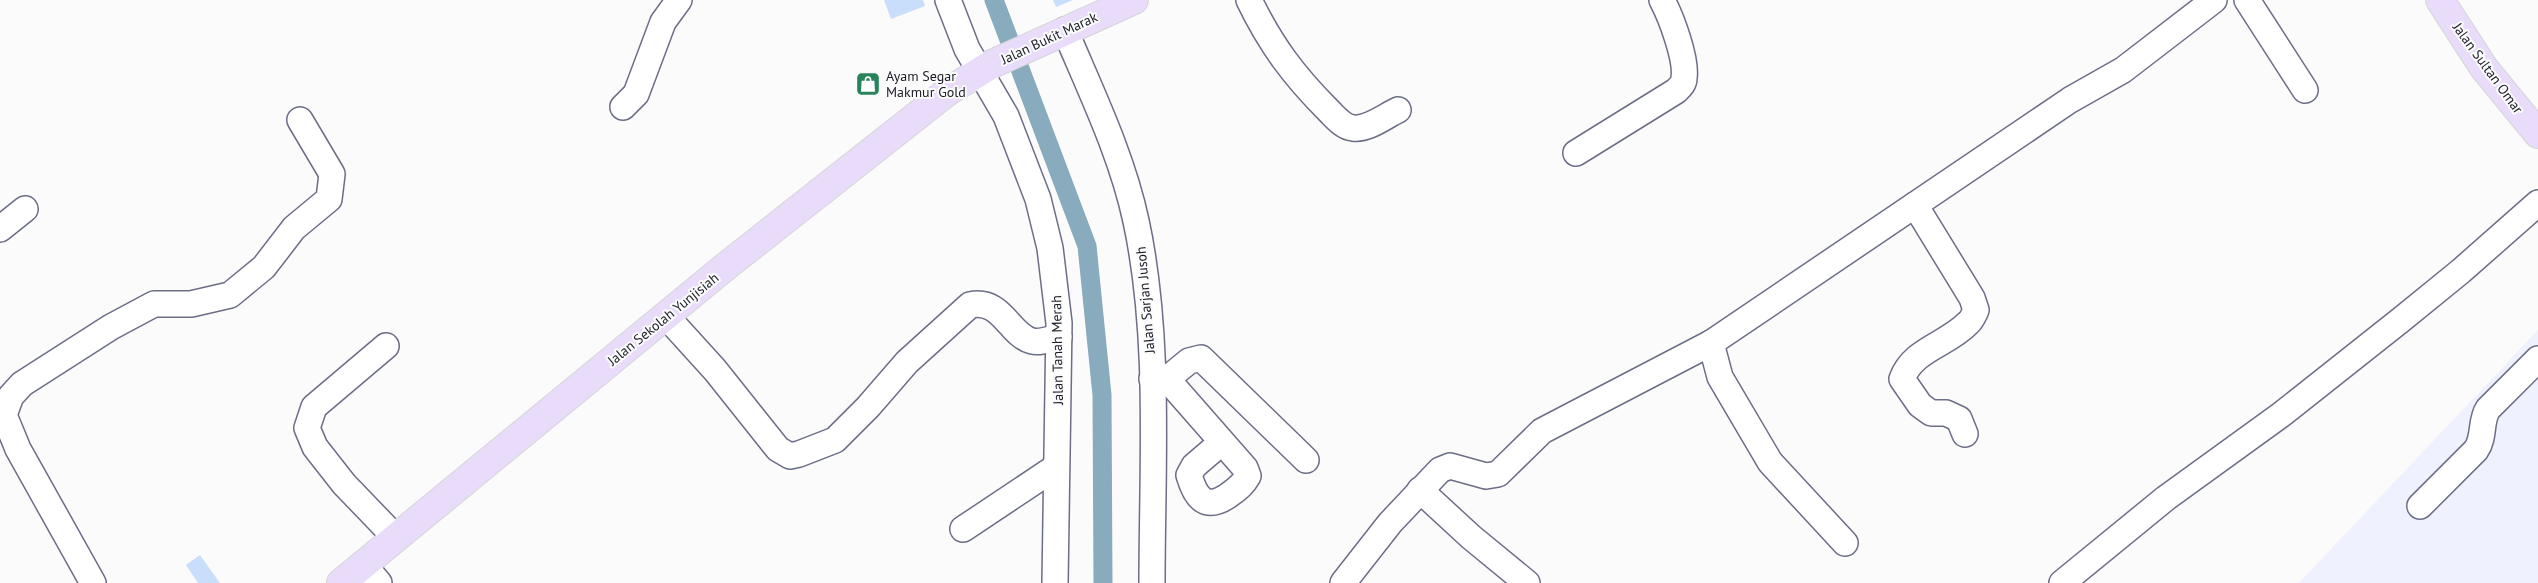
<svg xmlns="http://www.w3.org/2000/svg" width="2538" height="583" font-family="'PT Sans',sans-serif">
	<style>
		.built { fill: #eff1ff }
		.lines { fill: none; stroke-linecap: round; stroke-linejoin: round }
		.canal { stroke: #88abbd; stroke-width: 19 }
		.building { fill: #c9defb }
		.minor-casing { stroke: #6b6e87; stroke-width: 28 }
		.major-casing { stroke: #d6d6d8; stroke-width: 30 }
		.minor { stroke: #fff; stroke-width: 25 }
		.major { stroke: #e8dcfa; stroke-width: 28 }
		.labels { text-anchor: middle; stroke-width: 4; stroke-linejoin: round; paint-order: stroke }
		.street-label { font-size: 14px; fill: #1b1c26; stroke: #fbfbfb }
		.poi-label { font-size: 14px; fill: #1b1c26; stroke: #fbfbfb; text-anchor: start }
	</style>
	<rect width="100%" height="100%" fill="#fbfbfb"/>
	<polygon class="built" points="2538,330 2538,583 2299,583"/>
	<g class="lines">
		<polyline class="canal" points="994,0 1087,246 1102,395 1103,583"/>
	</g>
	<g class="building">
		<polygon points="884,0 923,0 925,6 891,19"/>
		<polygon points="1053,0 1073,0 1056,7"/>
		<polygon points="200,555 220,583 198,583 186,565"/>
	</g>
	<g class="lines">
		<defs>
			<g id="minor">
				<polyline points="948,0 967,49 1006,116 1038,199 1050,248 1059,323 1055,583"/>
				<path d="M1249,0C1271,45 1293,75 1329,111C1335,117 1343,127 1353,128C1368,130 1385,116 1398,110"/>
				<polyline points="2247,0 2305,90"/>
				<path d="M1065,30C1091,92 1122,155 1136,221C1161,337 1152,465 1152,583"/>
				<polyline points="623,107 636,94 663,22 679,0"/>
				<path d="M1576,153L1676,91C1680,87 1684,84 1684,78C1687,59 1671,17 1662,0"/>
				<path d="M1915,205L1972,298L1976,310C1974,314 1972,320 1968,323C1947,345 1913,349 1902,379L1920,405L1931,413H1946L1959,419L1965,434"/>
				<polyline points="0,229 25,209"/>
				<path d="M666,316L715,370L778,449L790,456L799,454L835,440L868,407L907,362L970,305C1002,298 1009,335 1032,341C1040,343 1050,339 1059,337"/>
				<polyline points="1711,343 1720,377 1770,462 1845,543"/>
				<polyline points="386,346 314,407 307,428 315,447 344,484 396,538"/>
				<polyline points="1152,379 1167,379 1189,361 1201,358 1306,460"/>
				<path d="M1167,379L1245,468L1248,476C1243,485 1237,489 1229,495C1206,511 1196,499 1189,475L1194,466L1222,442"/>
				<polyline points="1420,490 1471,537 1527,583"/>
				<path d="M2420,506L2476,450C2485,437 2480,421 2488,409L2538,359"/>
				<polyline points="963,529 1056,467"/>
				<polyline points="364,565 379,583"/>
				<polyline points="93,583 18,449 4,415 11,396 22,384 111,327 154,304 191,304 230,295 264,267 294,228 329,199 332,174 300,120"/>
				<polyline points="1343,583 1390,523 1440,470 1450,466 1486,476 1498,474 1542,431 1711,343 2070,100 2123,70 2214,0"/>
				<polyline points="2062,583 2166,498 2282,414 2402,319 2461,271 2538,203"/>
			</g>
			<g id="major">
				<polyline points="2440,0 2484,68 2538,134"/>
				<polyline points="341,583 725,267 947,92 992,64 1134,0"/>
			</g>
		</defs>
		<use href="#minor" class="minor-casing"/>
		<use href="#major" class="major-casing"/>
		<use href="#minor" class="minor"/>
		<use href="#major" class="major"/>
	</g>
	<defs>
		<symbol id="shop-square" viewBox="-11 -11 22 22"><rect x="-9" y="-9" width="18" height="18" rx="4" fill="#27845a" stroke="#fbfbfb"/><path d="M-5-2.5h2.3a2.7 3.5 0 0 1 5.4 0H5L5.5 6h-11ZM-1.5-2.5h3a1.5 2.3 0 0 0-3 0Z" fill="#fff"/></symbol>
	</defs>
	<g fill-rule="evenodd">
		<use href="#shop-square" x="854" y="70" width="28" height="28"/>
	</g>
	<g class="labels">
		<g class="street-label">
			<text transform="translate(1049 38) rotate(-25)" y="5">Jalan Bukit Marak</text>
			<text transform="translate(2488 68) rotate(54)" y="5">Jalan Sultan Omar</text>
			<text transform="translate(1145 300) rotate(-95)" y="5">Jalan Sarjan Jusoh</text>
			<text transform="translate(663 319) rotate(-39)" y="5">Jalan Sekolah Yunjisiah</text>
			<text transform="translate(1057 350) rotate(-91)" y="5">Jalan Tanah Merah</text>
		</g>
		<g class="poi-label">
			<text x="886" y="81">Ayam Segar<tspan x="886" dy="16">Makmur Gold</tspan></text>
		</g>
	</g>
</svg>
